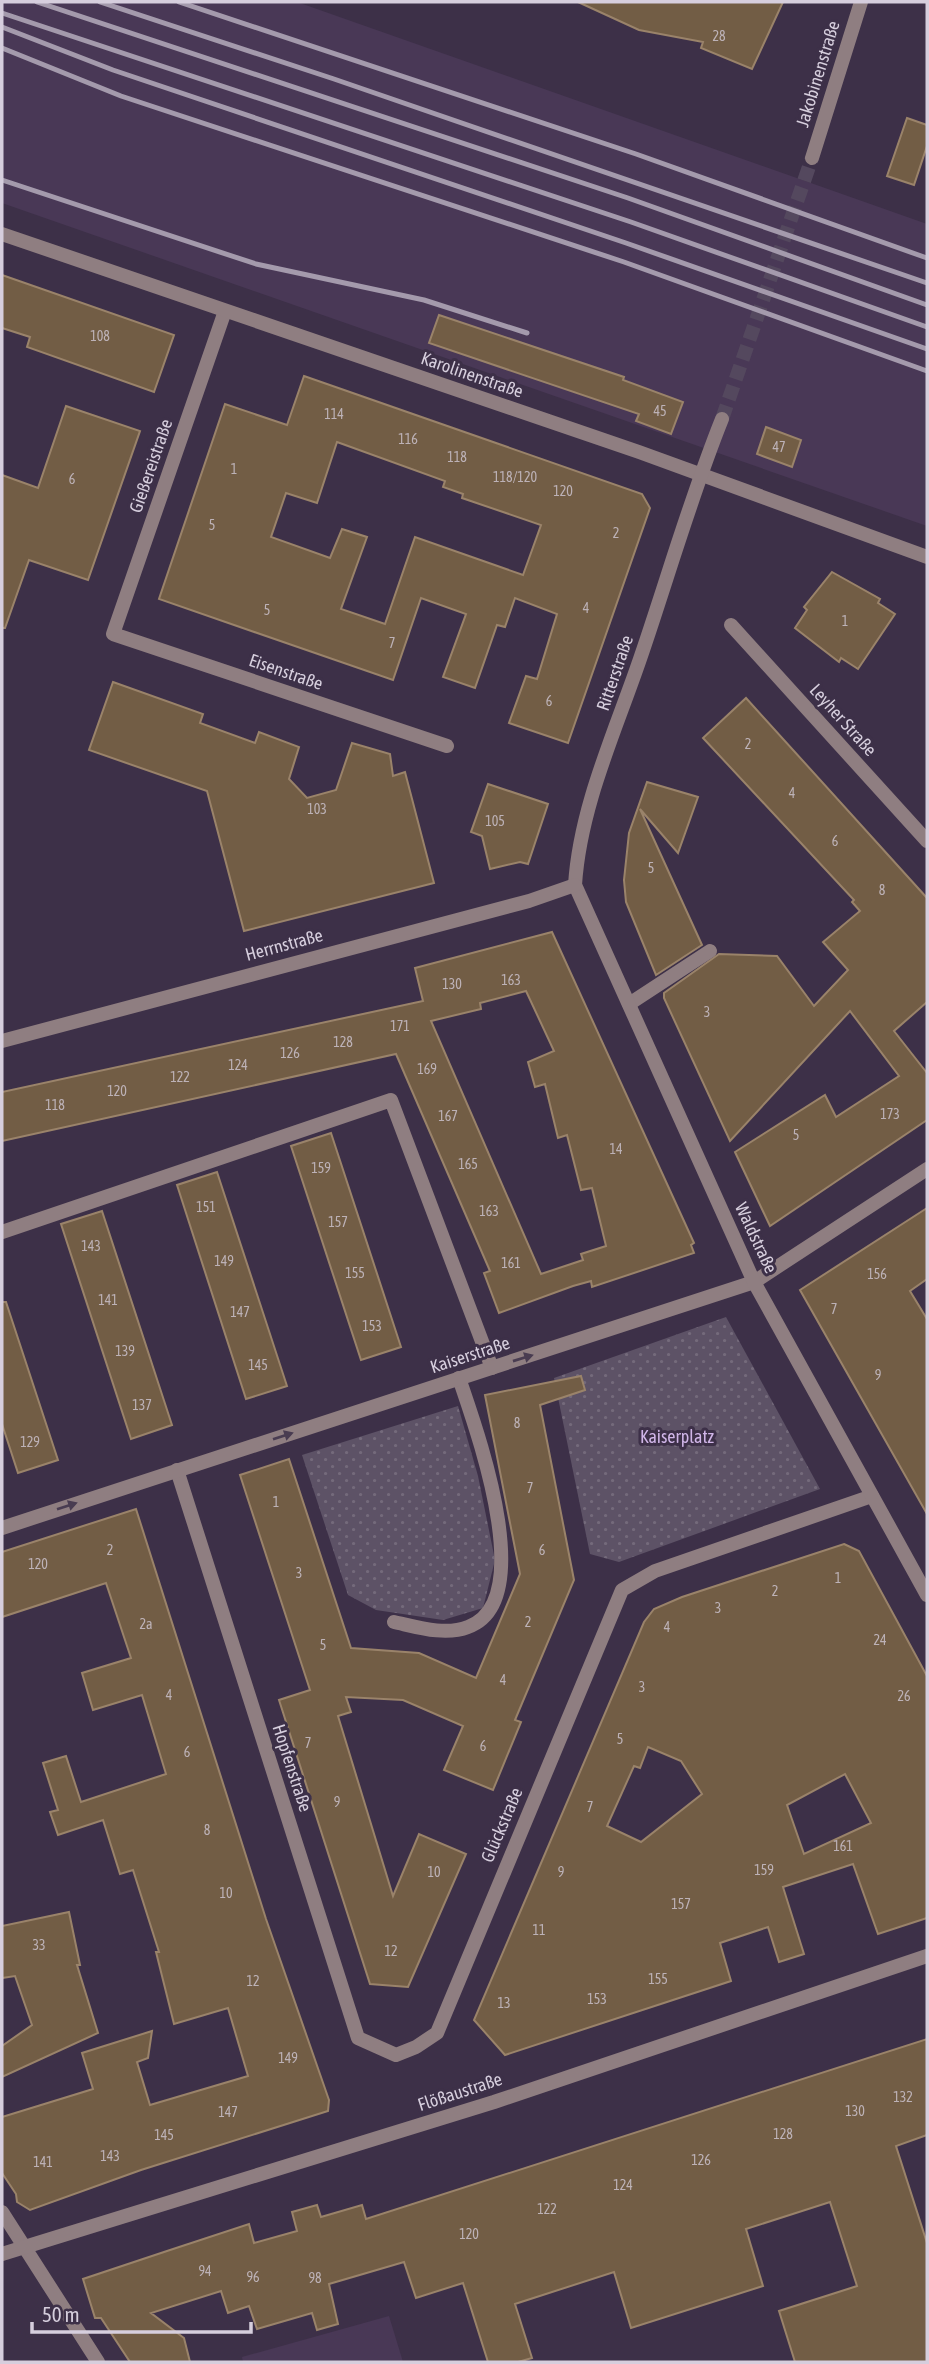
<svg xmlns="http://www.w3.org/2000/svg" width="929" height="2364" font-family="'Asap Condensed',sans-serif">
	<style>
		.built { fill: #493856 }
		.park { fill: url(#park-dots) }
		.building { fill: #725d45; stroke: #9a836a; stroke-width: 2; fill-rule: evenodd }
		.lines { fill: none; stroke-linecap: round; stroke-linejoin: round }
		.tertiary-tunnel { stroke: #54485e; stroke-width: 14; stroke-dasharray: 14 7; stroke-linecap: butt }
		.service { stroke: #8f7e81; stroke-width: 14 }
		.minor { stroke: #8f7e81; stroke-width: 14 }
		.tertiary { stroke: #8f7e81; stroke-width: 14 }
		.rail { stroke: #a49aac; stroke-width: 5 }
		.oneway { fill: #493c51 }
		.labels { text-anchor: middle; stroke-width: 6; stroke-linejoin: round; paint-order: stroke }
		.number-label { font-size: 14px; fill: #bdb2b7 }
		.street-label { font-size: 18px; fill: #d6cedd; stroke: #3d3048 }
		.park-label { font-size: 18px; fill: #d0b5e8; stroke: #3d3048 }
	</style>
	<defs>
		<pattern id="park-dots" width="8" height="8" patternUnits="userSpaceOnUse" patternTransform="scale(1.75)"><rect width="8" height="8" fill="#5d5266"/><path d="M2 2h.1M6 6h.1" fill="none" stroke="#746a7b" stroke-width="1.8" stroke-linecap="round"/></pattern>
	</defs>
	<rect width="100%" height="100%" fill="#3d3048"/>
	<g class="built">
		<polygon points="2,2 297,2 927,224 927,526 2,203"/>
		<polygon points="389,2316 403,2362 243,2362 242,2357"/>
	</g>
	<g class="park">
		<polygon points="726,1317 820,1489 619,1562 590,1554 554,1378"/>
		<polygon points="458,1406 478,1476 495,1560 483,1608 443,1620 376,1610 348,1595 302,1455"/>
	</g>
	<g class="building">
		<polygon points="578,2 783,2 752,69 701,48 703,42 639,30"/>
		<polygon points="907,118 927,125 927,146 914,185 887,176"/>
		<polygon points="2,275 174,335 154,392 27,347 30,337 2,328"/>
		<polygon points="439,315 624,377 623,380 683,402 671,434 636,421 639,414 429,343"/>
		<path d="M304,376L642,494L650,508L568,743L509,723L526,676L537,679L557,614L515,598L505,627L497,625L475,688L443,677L466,614L421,598L393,680L159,599L225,404L287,425ZM337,442L445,481L443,487L463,494L462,498L541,525L523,575L415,537L385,624L341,609L367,537L342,529L330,558L271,537L286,493L317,503Z"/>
		<polygon points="66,406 140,431 88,580 29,560 5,628 2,628 2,475 38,488"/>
		<polygon points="766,427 801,440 792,467 757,454"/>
		<polygon points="832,572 880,599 878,603 895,614 858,669 841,658 839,662 795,628 807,610 804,607"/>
		<polygon points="113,682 203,714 200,723 255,743 259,732 299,747 289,779 307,798 336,790 352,743 390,754 393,776 405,772 434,883 244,931 207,791 89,750"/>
		<polygon points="746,698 927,898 927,1002 894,1031 927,1073 927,1120 770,1226 735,1152 825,1095 836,1117 899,1076 850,1011 730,1141 664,998 664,993 719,954 777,956 814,1006 848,970 823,942 860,911 852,902 854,900 703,738"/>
		<polygon points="647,782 698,797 678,853 640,809 702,945 656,975 626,902 624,880 629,833"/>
		<polygon points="488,784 548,804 528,864 520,862 490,869 482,836 471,832"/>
		<path d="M552,932L694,1243L691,1245L694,1253L592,1287L591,1281L573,1286L499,1313L484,1273L490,1271L396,1054L2,1141V1092L423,1001L415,968ZM526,991L554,1051L528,1062L535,1087L545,1084L558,1138L567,1135L581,1190L592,1188L606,1246L581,1254L583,1260L541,1274L431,1021L481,1009L480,1003Z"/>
		<polygon points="331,1133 401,1347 361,1360 291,1146"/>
		<polygon points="217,1172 287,1386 246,1399 177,1185"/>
		<polygon points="927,1208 927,1279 910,1291 927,1319 927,1514 800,1290"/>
		<polygon points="102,1211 172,1425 131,1439 61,1224"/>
		<polygon points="2,1302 6,1302 58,1460 18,1473 2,1424"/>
		<polygon points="581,1376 585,1390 540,1405 574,1580 515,1720 521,1722 493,1790 444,1770 463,1726 403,1700 346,1697 351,1712 338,1716 393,1896 419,1834 466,1854 408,1987 370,1984 279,1700 310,1690 240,1475 289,1459 351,1648 419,1653 476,1678 520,1574 485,1395"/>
		<polygon points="136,1509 266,1919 329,2100 328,2111 141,2170 30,2210 17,2202 16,2194 2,2173 2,2117 93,2089 82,2053 152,2031 148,2058 137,2062 150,2105 248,2076 228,2008 174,2024 156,1952 159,1952 133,1870 120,1874 103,1820 58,1835 50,1812 58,1810 43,1763 66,1756 81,1802 166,1774 142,1695 93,1710 82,1673 131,1658 106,1583 2,1617 2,1552"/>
		<path d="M844,1544L859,1551L927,1676V1918L878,1934L853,1864L783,1887L804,1954L779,1962L768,1927L720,1943L731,1981L505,2055L474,2020L644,1622L654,1609L682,1597ZM648,1747L681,1761L702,1794L641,1842L607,1826L634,1766L640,1768ZM845,1774L871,1823L804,1854L787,1805Z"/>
		<polygon points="69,1912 80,1965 77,1965 98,2033 2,2077 2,2046 32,2025 15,1976 2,1978 2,1926"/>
		<polygon points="927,2039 927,2135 896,2146 927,2243 927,2362 795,2362 779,2311 857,2286 830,2202 746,2229 763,2286 631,2328 614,2272 515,2304 532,2358 518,2362 488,2362 463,2283 416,2298 404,2262 329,2284 338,2324 317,2330 312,2313 257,2329 249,2306 228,2313 221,2291 151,2313 184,2338 190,2362 130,2362 101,2318 95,2318 83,2279 167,2251 249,2224 254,2243 297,2231 292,2212 317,2205 321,2217 362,2205 366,2219"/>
	</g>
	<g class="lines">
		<polyline class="tertiary-tunnel" points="722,419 812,158"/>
		<g class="service">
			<polyline points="629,1004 710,951"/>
			<polyline points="2,1232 391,1100 492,1368"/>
			<path d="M394,1622C417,1627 445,1636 468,1627C540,1601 475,1426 459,1378"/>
		</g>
		<g class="minor">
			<polyline points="225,311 113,634 447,746"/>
			<polyline points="731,625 927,841"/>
			<polyline points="177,1470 358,2038 396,2055 416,2047 437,2033 622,1590 655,1571 872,1496"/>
			<polyline points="2,1528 754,1282 927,1169"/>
			<polyline points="2,2212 98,2362"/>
		</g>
		<g class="tertiary">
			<polyline points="812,158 861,2"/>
			<polyline points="2,234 639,452 927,557"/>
			<path d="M722,419C691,496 668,577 641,656C616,730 580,806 575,885L754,1282L927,1595"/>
			<polyline points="2,1041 529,901 575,885"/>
			<polyline points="2,2254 494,2102 927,1956"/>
		</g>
		<g class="rail">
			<polyline points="37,2 628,198 927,305"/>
			<polyline points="100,2 334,79 927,283"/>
			<polyline points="179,2 636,154 927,258"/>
			<polyline points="2,13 631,222 927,327"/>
			<polyline points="2,27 113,70 626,243 927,349"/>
			<polyline points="2,48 121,96 624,262 927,371"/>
			<polyline points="2,180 256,264 424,300 527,333"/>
		</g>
	</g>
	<defs><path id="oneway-solid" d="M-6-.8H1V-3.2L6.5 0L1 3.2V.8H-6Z" transform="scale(1.75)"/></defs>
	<g class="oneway">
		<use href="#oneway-solid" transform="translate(523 1358) rotate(-17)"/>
		<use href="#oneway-solid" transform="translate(283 1436) rotate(-18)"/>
		<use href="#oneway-solid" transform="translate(67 1506) rotate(-18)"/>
	</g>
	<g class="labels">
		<g class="number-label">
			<text x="719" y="41">28</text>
			<text x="100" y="341">108</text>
			<text x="660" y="416">45</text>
			<text x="334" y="419">114</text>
			<text x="408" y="444">116</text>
			<text x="779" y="452">47</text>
			<text x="457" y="462">118</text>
			<text x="234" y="474">1</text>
			<text x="515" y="482">118/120</text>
			<text x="72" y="484">6</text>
			<text x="563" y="496">120</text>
			<text x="212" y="530">5</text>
			<text x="616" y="538">2</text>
			<text x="586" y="613">4</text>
			<text x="267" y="615">5</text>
			<text x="845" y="626">1</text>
			<text x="392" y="648">7</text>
			<text x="549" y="706">6</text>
			<text x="748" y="749">2</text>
			<text x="792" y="798">4</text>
			<text x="317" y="814">103</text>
			<text x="495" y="826">105</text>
			<text x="835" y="846">6</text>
			<text x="651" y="873">5</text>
			<text x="882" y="895">8</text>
			<text x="511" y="985">163</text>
			<text x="452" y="989">130</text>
			<text x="707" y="1017">3</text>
			<text x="400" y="1031">171</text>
			<text x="343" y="1047">128</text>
			<text x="290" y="1058">126</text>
			<text x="238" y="1070">124</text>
			<text x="427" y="1074">169</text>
			<text x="180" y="1082">122</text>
			<text x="117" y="1096">120</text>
			<text x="55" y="1110">118</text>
			<text x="890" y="1119">173</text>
			<text x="448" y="1121">167</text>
			<text x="796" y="1140">5</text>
			<text x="616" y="1154">14</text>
			<text x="468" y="1169">165</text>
			<text x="321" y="1173">159</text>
			<text x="206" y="1212">151</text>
			<text x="489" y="1216">163</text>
			<text x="338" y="1227">157</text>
			<text x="91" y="1251">143</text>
			<text x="224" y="1266">149</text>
			<text x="511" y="1268">161</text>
			<text x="355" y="1278">155</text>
			<text x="877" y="1279">156</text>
			<text x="108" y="1305">141</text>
			<text x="834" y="1314">7</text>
			<text x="240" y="1317">147</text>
			<text x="372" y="1331">153</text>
			<text x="125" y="1356">139</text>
			<text x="258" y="1370">145</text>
			<text x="878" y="1380">9</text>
			<text x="142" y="1410">137</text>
			<text x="517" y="1428">8</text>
			<text x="30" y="1447">129</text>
			<text x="530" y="1493">7</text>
			<text x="276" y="1507">1</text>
			<text x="110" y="1555">2</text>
			<text x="542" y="1555">6</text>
			<text x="38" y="1569">120</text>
			<text x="299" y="1578">3</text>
			<text x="838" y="1583">1</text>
			<text x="775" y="1596">2</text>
			<text x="718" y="1613">3</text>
			<text x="528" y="1627">2</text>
			<text x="146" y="1629">2a</text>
			<text x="667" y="1632">4</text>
			<text x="880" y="1645">24</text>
			<text x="323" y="1650">5</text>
			<text x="503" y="1685">4</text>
			<text x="642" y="1692">3</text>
			<text x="169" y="1700">4</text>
			<text x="904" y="1701">26</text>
			<text x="620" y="1744">5</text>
			<text x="308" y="1748">7</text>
			<text x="483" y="1751">6</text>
			<text x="187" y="1757">6</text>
			<text x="337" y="1807">9</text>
			<text x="590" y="1812">7</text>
			<text x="207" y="1835">8</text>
			<text x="843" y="1851">161</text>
			<text x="764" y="1875">159</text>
			<text x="434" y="1877">10</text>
			<text x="561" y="1877">9</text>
			<text x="226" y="1898">10</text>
			<text x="681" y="1909">157</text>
			<text x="539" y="1935">11</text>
			<text x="39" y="1950">33</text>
			<text x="391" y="1956">12</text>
			<text x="658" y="1984">155</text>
			<text x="253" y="1986">12</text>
			<text x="597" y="2004">153</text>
			<text x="504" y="2008">13</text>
			<text x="288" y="2063">149</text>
			<text x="903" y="2102">132</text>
			<text x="855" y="2116">130</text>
			<text x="228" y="2117">147</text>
			<text x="783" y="2139">128</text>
			<text x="164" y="2140">145</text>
			<text x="110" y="2161">143</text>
			<text x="701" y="2165">126</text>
			<text x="43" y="2167">141</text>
			<text x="623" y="2190">124</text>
			<text x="547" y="2214">122</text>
			<text x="469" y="2239">120</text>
			<text x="205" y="2276">94</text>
			<text x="253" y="2282">96</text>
			<text x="315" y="2283">98</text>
		</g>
		<g class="street-label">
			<text transform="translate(818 74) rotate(-73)" y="6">Jakobinenstraße</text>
			<text transform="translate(472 375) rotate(19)" y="6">Karolinenstraße</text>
			<text transform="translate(151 466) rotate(-71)" y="6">Gießereistraße</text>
			<text transform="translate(286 672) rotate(19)" y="6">Eisenstraße</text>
			<text transform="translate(615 673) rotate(-71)" y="6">Ritterstraße</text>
			<text transform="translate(843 720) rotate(48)" y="6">Leyher Straße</text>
			<text transform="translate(284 945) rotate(-15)" y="6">Herrnstraße</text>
			<text transform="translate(756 1238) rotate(65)" y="6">Waldstraße</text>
			<text transform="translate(470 1355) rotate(-18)" y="6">Kaiserstraße</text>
			<text transform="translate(292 1768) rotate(72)" y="6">Hopfenstraße</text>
			<text transform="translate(502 1825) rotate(-67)" y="6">Glückstraße</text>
			<text transform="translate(460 2092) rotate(-18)" y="6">Flößaustraße</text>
		</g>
		<g class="park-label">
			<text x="677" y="1443">Kaiserplatz</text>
		</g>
	</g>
	<rect width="929" height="2364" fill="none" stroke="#d6cedd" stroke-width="7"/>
	<path d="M32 2322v10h219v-10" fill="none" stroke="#d6cedd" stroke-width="3.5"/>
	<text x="42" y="2322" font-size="21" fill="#d6cedd" stroke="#3d3048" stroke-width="5" paint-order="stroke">50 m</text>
</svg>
